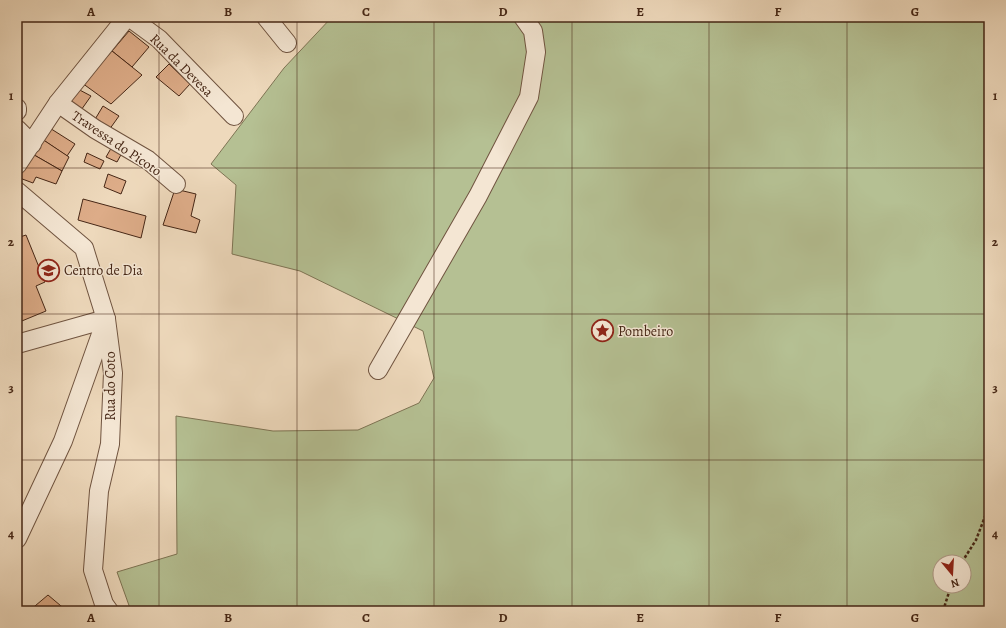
<svg xmlns="http://www.w3.org/2000/svg" width="1006" height="628" font-family="Alegreya,serif">
	<style>
		.green { fill: #b5c093; stroke: #7e7454; fill-rule: evenodd }
		.building { fill: #ddac88; stroke: #462716 }
		.lines { fill: none; stroke-linecap: round; stroke-linejoin: round }
		.minor-casing { stroke: #705440; stroke-width: 20 }
		.path { stroke: #462716; stroke-width: 2.5; stroke-dasharray: 3 2; stroke-linecap: butt }
		.minor { stroke: #f4e6d3; stroke-width: 18 }
		.grid { fill: none; stroke: #462716; stroke-width: 1; stroke-opacity: 0.55 }
		.labels { text-anchor: middle; stroke-width: 3; stroke-linejoin: round; paint-order: stroke }
		.street-label { font-size: 14px; fill: #462716; stroke: #f4e6d3 }
		.poi-label { font-size: 14px; fill: #462716; stroke: #f4e6d3; text-anchor: start }
		.neatline { fill: none; stroke: #462716; stroke-width: 1.5 }
		.grid-label { font-size: 13px; text-anchor: middle; font-weight: bold; fill: #462716 }
	</style>
	<rect width="100%" height="100%" fill="#eed9bc"/>
	<filter id="stains"><feTurbulence type="fractalNoise" baseFrequency=".005" numOctaves="4"/><feColorMatrix values="0 0 0 0 .2 0 0 0 0 .09 0 0 0 0 .02 0 0 0 .5 -.17"/></filter>
	<radialGradient id="worn" r=".72"><stop offset=".6" stop-color="#630" stop-opacity="0"/><stop offset="1" stop-color="#630" stop-opacity=".3"/></radialGradient>
	<path class="green" d="M332,17H989V611H131L117,572L177,554L176,416L273,431L358,430L419,403L434,378L423,331L300,271L232,254L236,185L211,164L284,68ZM940,562H964V586H940Z"/>
	<g class="building">
		<polygon points="129,31 149,47 132,67 112,51"/>
		<polygon points="112,51 142,75 111,104 82,83"/>
		<polygon points="169,64 190,84 179,96 156,77"/>
		<polygon points="74,87 91,96 79,113 63,103"/>
		<polygon points="103,106 119,116 109,130 94,121"/>
		<polygon points="45,125 75,144 67,156 39,137"/>
		<polygon points="39,137 69,157 62,171 29,152"/>
		<polygon points="113,145 123,151 117,162 106,157"/>
		<polygon points="29,152 62,171 56,184 36,177 33,183 17,177 17,171"/>
		<polygon points="87,153 104,161 100,169 84,162"/>
		<polygon points="108,174 126,181 121,194 104,187"/>
		<polygon points="175,189 196,194 191,216 200,220 196,233 163,225"/>
		<polygon points="83,199 146,216 141,238 78,220"/>
		<polygon points="26,235 45,282 36,286 46,311 17,323 17,238"/>
		<polygon points="48,595 67,611 29,611"/>
	</g>
	<g class="lines">
		<defs>
			<g id="minor">
				<polyline points="129,17 159,39 234,116"/>
				<polyline points="266,17 287,43"/>
				<polyline points="58,103 95,129 148,160 176,184"/>
				<polyline points="17,108 17,111"/>
				<polyline points="17,129 32,144"/>
				<polyline points="17,165 58,103 127,17"/>
				<polyline points="17,191 84,248 106,319 113,373 110,444 99,491 93,570 104,604 109,611"/>
				<polyline points="17,344 106,319"/>
				<polyline points="378,370 478,196 529,97 536,52 533,31 523,17"/>
				<polyline points="17,539 63,441 106,320"/>
			</g>
		</defs>
		<use href="#minor" class="minor-casing"/>
		<g class="path">
			<polyline points="962,562 976,540 989,506"/>
			<polyline points="943,611 951,586"/>
		</g>
		<use href="#minor" class="minor"/>
	</g>
	<path class="grid" d="M159,17V611M297,17V611M434,17V611M572,17V611M709,17V611M847,17V611M17,168H989M17,314H989M17,460H989"/>
	<defs>
		<symbol id="school-ring" viewBox="-11 -11 22 22"><circle r="9.5" fill="#f4e6d3" stroke="#8f2418" stroke-width="1.5"/><path d="M0-5L7-2L0 1L-7-2ZM-4 1L0 2.5L4 1V4Q0 6-4 4Z" fill="#8f2418"/></symbol>
		<symbol id="sight-ring" viewBox="-11 -11 22 22"><circle r="9.5" fill="#f4e6d3" stroke="#8f2418" stroke-width="1.5"/><path d="M0-6L1.8-2.2L6-1.7L2.9 1.2L3.7 5.4L0 3.3L-3.7 5.4L-2.9 1.2L-6-1.7L-1.8-2.2Z" fill="#8f2418"/></symbol>
	</defs>
	<g fill-rule="evenodd">
		<use href="#school-ring" x="36" y="258" width="25" height="25"/>
		<use href="#sight-ring" x="590" y="318" width="25" height="25"/>
	</g>
	<g class="labels">
		<g class="street-label">
			<text transform="translate(182 65) rotate(45)" y="5">Rua da Devesa</text>
			<text transform="translate(117 143) rotate(34)" y="5">Travessa do Picoto</text>
			<text transform="translate(110 386) rotate(-90)" y="5">Rua do Coto</text>
		</g>
		<g class="poi-label">
			<text x="64" y="275">Centro de Dia</text>
			<text x="618" y="336">Pombeiro</text>
		</g>
	</g>
	<rect width="1006" height="628" fill="none" stroke="#eed9bc" stroke-width="44"/>
	<g transform="translate(952 574) rotate(162)"><circle r="19" fill="#f4e6d3" stroke="#ae9a87"/>
	<path d="M0-3L7 15L0 10L-7 15Z" fill="#8f2418"/>
	<text y="-6" font-size="11" font-weight="bold" text-anchor="middle" fill="#462716">N</text>
	</g>
	<rect x="22" y="22" width="962" height="584" class="neatline"/>
	<g class="grid-label">
		<text x="91" y="16">A</text>
		<text x="228" y="16">B</text>
		<text x="366" y="16">C</text>
		<text x="503" y="16">D</text>
		<text x="640" y="16">E</text>
		<text x="778" y="16">F</text>
		<text x="915" y="16">G</text>
		<text x="11" y="100">1</text>
		<text x="995" y="100">1</text>
		<text x="11" y="246">2</text>
		<text x="995" y="246">2</text>
		<text x="11" y="392">3</text>
		<text x="995" y="392">3</text>
		<text x="11" y="538">4</text>
		<text x="995" y="538">4</text>
		<text x="91" y="622">A</text>
		<text x="228" y="622">B</text>
		<text x="366" y="622">C</text>
		<text x="503" y="622">D</text>
		<text x="640" y="622">E</text>
		<text x="778" y="622">F</text>
		<text x="915" y="622">G</text>
	</g>
	<rect width="100%" height="100%" filter="url(#stains)"/>
	<rect width="100%" height="100%" fill="url(#worn)"/>
</svg>
